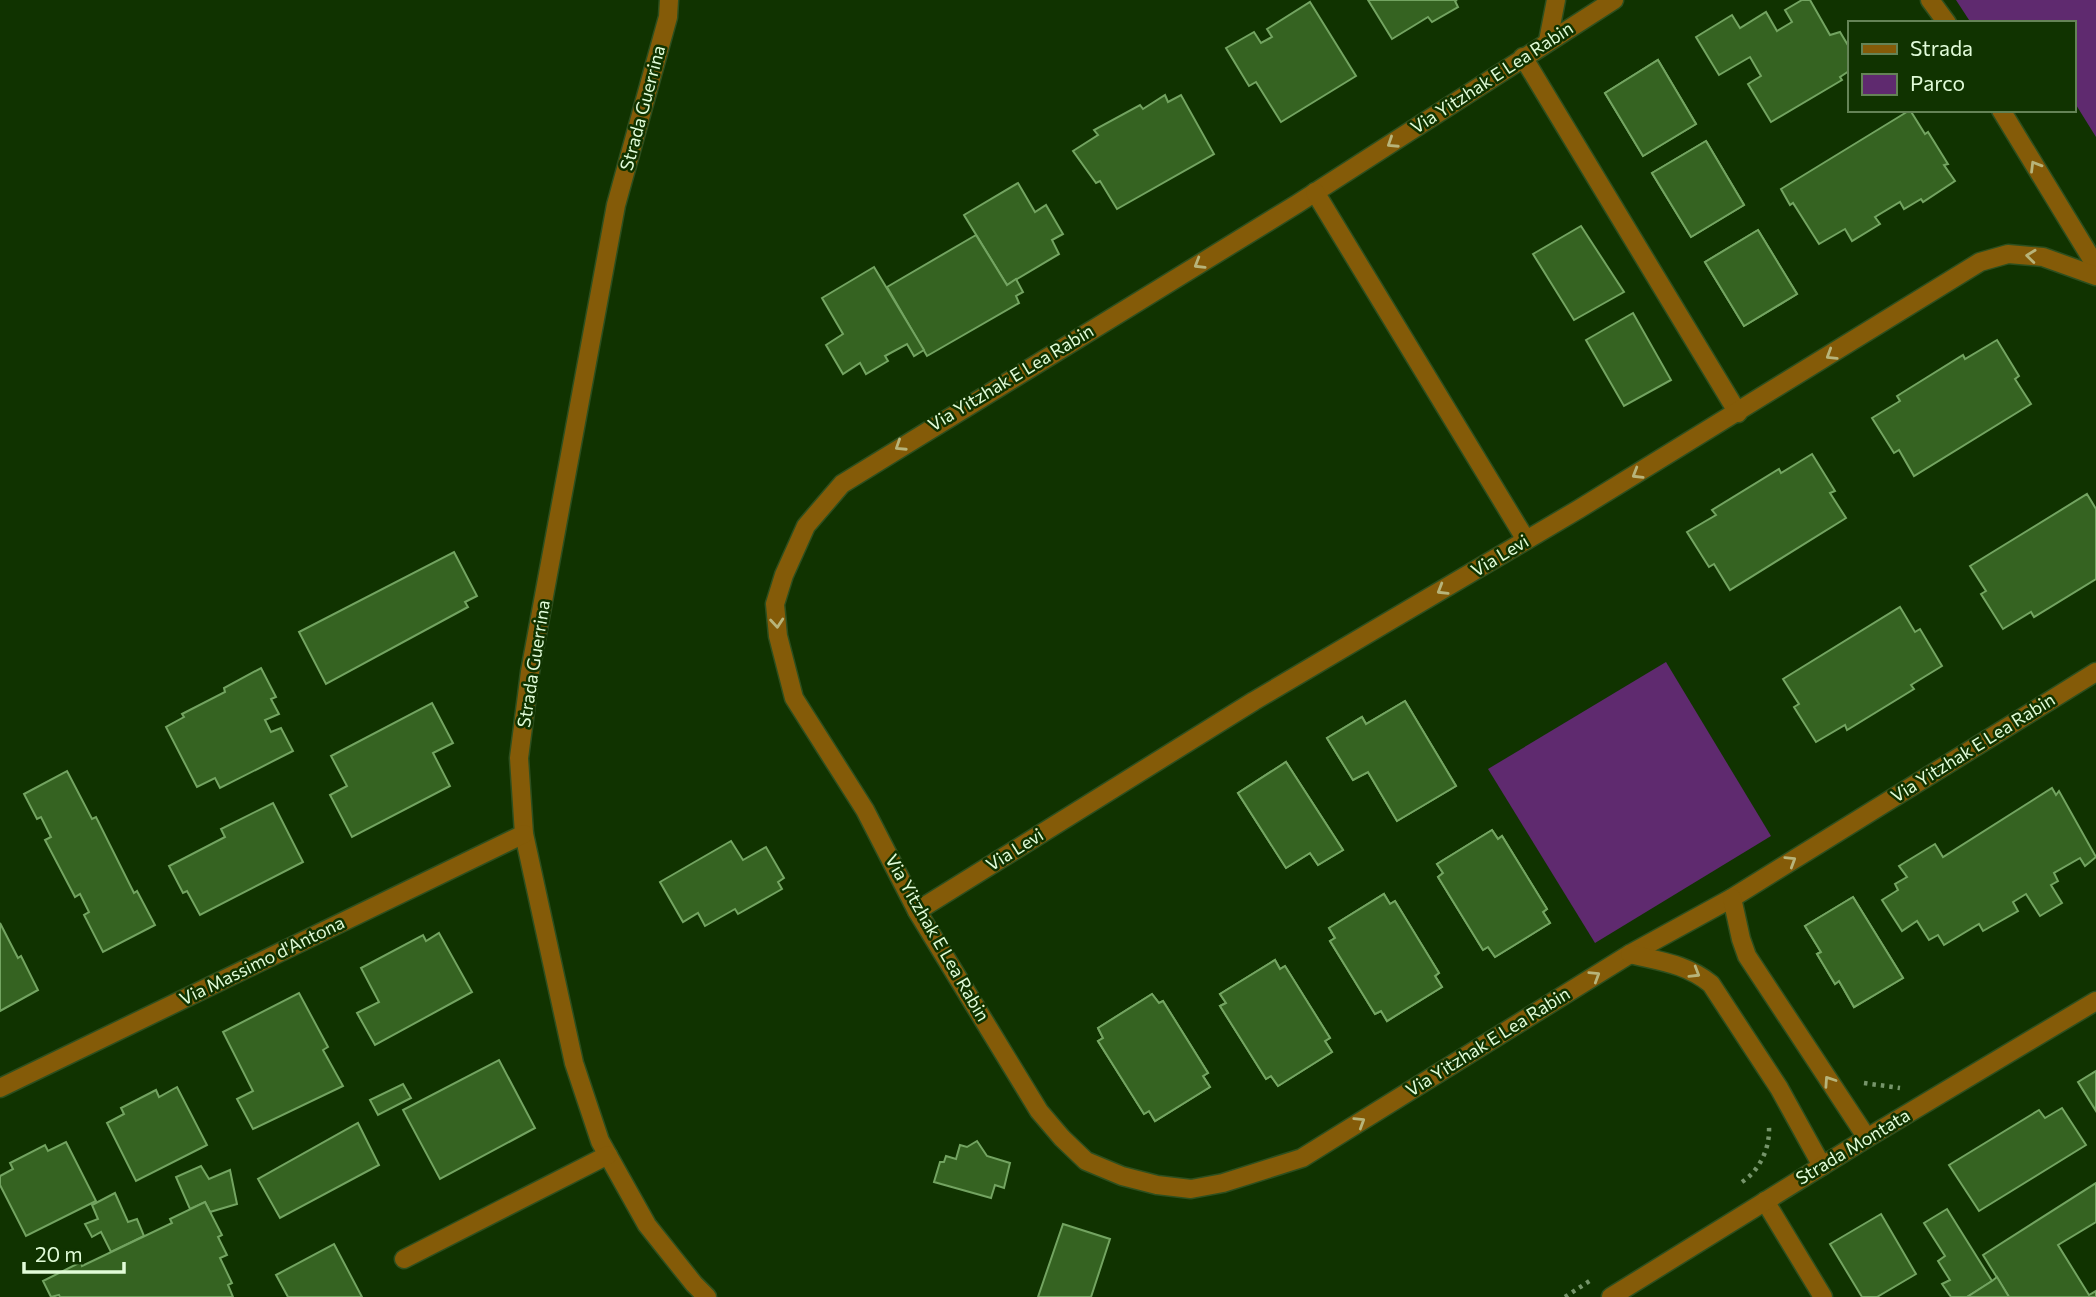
<svg xmlns="http://www.w3.org/2000/svg" width="2096" height="1297" font-family="Commissioner,sans-serif">
	<style>
		.green { fill: #5f2a6f }
		.building { fill: #356321; stroke: #73a461; stroke-width: 2 }
		.lines { fill: none; stroke-linecap: round; stroke-linejoin: round }
		.minor-casing { stroke: #2d4f1e; stroke-width: 21 }
		.path { stroke: #76956a; stroke-width: 4.5; stroke-dasharray: 3.5 5; stroke-linecap: butt }
		.minor { stroke: #845b08; stroke-width: 18 }
		.oneway { stroke: #b7b47a }
		.labels { text-anchor: middle; stroke-width: 5; stroke-linejoin: round; paint-order: stroke }
		.street-label { font-size: 18px; fill: #e1fcd8; stroke: #103300 }
	</style>
	<rect width="100%" height="100%" fill="#103300"/>
	<g class="green">
		<polygon points="1956,0 2096,0 2096,137 2073,100 2073,23 1971,23"/>
		<polygon points="1666,662 1771,836 1595,943 1488,769"/>
	</g>
	<g class="building">
		<polygon points="1368,0 1457,0 1455,1 1458,7 1432,22 1428,17 1392,39"/>
		<polygon points="1802,0 1810,0 1830,35 1840,32 1849,47 1849,71 1840,77 1842,80 1771,122 1748,84 1761,76 1750,57 1719,75 1696,37 1732,15 1740,28 1766,12 1777,31 1792,22 1785,10"/>
		<polygon points="1310,2 1356,76 1281,122 1256,82 1249,86 1226,48 1254,32 1261,43 1272,37 1267,29"/>
		<polygon points="1658,60 1696,124 1643,156 1605,93"/>
		<polygon points="1658,60 1696,124 1643,156 1605,93"/>
		<polygon points="1165,95 1168,102 1181,95 1214,154 1117,209 1100,181 1096,183 1073,151 1098,135 1094,130 1140,105 1143,109"/>
		<polygon points="1910,110 1925,134 1928,132 1948,164 1944,165 1955,181 1923,202 1921,199 1904,209 1900,202 1875,217 1880,224 1852,241 1845,229 1819,244 1793,203 1790,205 1781,189"/>
		<polygon points="1706,141 1744,205 1691,237 1652,173"/>
		<polygon points="1706,141 1744,205 1691,237 1652,173"/>
		<polygon points="1018,183 1035,212 1046,205 1063,234 1052,240 1059,254 1007,285 964,215"/>
		<polygon points="1581,226 1624,292 1574,320 1533,254"/>
		<polygon points="1758,230 1797,294 1744,326 1705,262"/>
		<polygon points="1758,230 1797,294 1744,326 1705,262"/>
		<polygon points="976,235 1007,285 1016,279 1023,292 1016,296 1019,303 927,356 887,287"/>
		<polygon points="874,267 924,350 914,356 907,344 885,356 888,361 866,374 860,363 843,374 826,345 843,334 822,298"/>
		<polygon points="1633,313 1671,380 1624,406 1586,340"/>
		<polygon points="1997,340 2019,376 2015,379 2031,404 1914,476 1899,450 1894,453 1872,418 1900,401 1897,396 1963,355 1965,359"/>
		<polygon points="1812,454 1835,491 1830,493 1846,518 1730,590 1714,564 1709,567 1687,532 1716,515 1712,510 1779,469 1781,473"/>
		<polygon points="2087,494 2096,509 2096,579 2034,617 2031,612 2003,629 1981,594 1986,591 1970,566"/>
		<polygon points="454,552 477,596 465,602 468,607 326,684 299,632"/>
		<polygon points="1900,607 1915,632 1920,629 1942,666 1911,685 1914,689 1847,730 1845,725 1816,742 1794,707 1799,704 1783,679"/>
		<polygon points="261,668 276,697 271,699 279,714 265,720 271,732 281,728 293,751 220,788 215,778 197,787 166,727 184,717 182,714 225,692 224,688"/>
		<polygon points="1405,701 1456,786 1397,821 1368,772 1353,780 1327,738 1362,717 1366,724"/>
		<polygon points="1405,701 1456,786 1397,821 1368,772 1353,780 1327,738 1362,717 1366,724"/>
		<polygon points="432,703 453,743 433,753 450,786 352,837 330,795 347,786 331,756"/>
		<polygon points="1286,762 1343,850 1318,865 1310,853 1286,868 1238,793"/>
		<polygon points="1286,762 1343,850 1318,865 1310,853 1286,868 1238,793"/>
		<polygon points="67,771 92,819 96,817 134,893 137,891 155,925 103,952 84,915 89,912 80,894 75,897 45,840 51,837 41,817 37,819 24,794"/>
		<polygon points="2052,788 2056,795 2059,791 2096,857 2085,866 2080,858 2054,873 2058,881 2051,885 2062,903 2040,916 2026,894 2013,902 2018,911 1983,931 1979,924 1944,945 1938,935 1929,940 1917,921 1902,931 1882,900 1898,890 1895,884 1907,877 1899,866 1935,844 1943,857"/>
		<polygon points="273,803 303,862 200,915 187,891 183,893 169,866 225,837 221,829"/>
		<polygon points="1492,830 1498,839 1502,836 1547,909 1543,912 1550,923 1495,957 1488,947 1483,950 1438,877 1443,873 1437,864"/>
		<polygon points="1492,830 1498,839 1502,836 1547,909 1543,912 1550,923 1495,957 1488,947 1483,950 1438,877 1443,873 1437,864"/>
		<polygon points="731,841 743,860 766,847 784,878 778,882 782,889 738,914 735,909 705,926 698,913 683,922 660,882"/>
		<polygon points="1384,894 1390,904 1395,901 1439,973 1435,976 1442,987 1387,1021 1381,1011 1375,1014 1330,941 1335,938 1329,928"/>
		<polygon points="1384,894 1390,904 1395,901 1439,973 1435,976 1442,987 1387,1021 1381,1011 1375,1014 1330,941 1335,938 1329,928"/>
		<polygon points="1853,897 1903,978 1854,1007 1839,981 1835,984 1817,954 1821,952 1805,926"/>
		<polygon points="1853,897 1903,978 1854,1007 1839,981 1835,984 1817,954 1821,952 1805,926"/>
		<polygon points="0,923 18,958 21,956 38,990 0,1011"/>
		<polygon points="439,933 472,992 375,1045 357,1013 379,1002 361,968 423,935 426,941"/>
		<polygon points="1275,960 1280,969 1285,966 1330,1038 1325,1041 1332,1052 1278,1086 1271,1076 1266,1079 1220,1006 1226,1003 1220,994"/>
		<polygon points="1275,960 1280,969 1285,966 1330,1038 1325,1041 1332,1052 1278,1086 1271,1076 1266,1079 1220,1006 1226,1003 1220,994"/>
		<polygon points="299,993 328,1047 323,1050 343,1086 253,1129 237,1099 253,1091 223,1032"/>
		<polygon points="1152,994 1159,1003 1163,1001 1208,1073 1203,1076 1210,1087 1155,1121 1149,1111 1144,1114 1098,1041 1103,1038 1098,1028"/>
		<polygon points="1152,994 1159,1003 1163,1001 1208,1073 1203,1076 1210,1087 1155,1121 1149,1111 1144,1114 1098,1041 1103,1038 1098,1028"/>
		<polygon points="499,1060 535,1128 440,1179 403,1110"/>
		<polygon points="2096,1071 2096,1111 2078,1082"/>
		<polygon points="403,1084 411,1098 378,1115 370,1100"/>
		<polygon points="177,1087 207,1145 136,1181 107,1123 124,1114 121,1108 156,1090 159,1097"/>
		<polygon points="2062,1108 2086,1145 1979,1211 1949,1165 2039,1110 2045,1118"/>
		<polygon points="358,1123 379,1165 280,1218 258,1179"/>
		<polygon points="977,1141 987,1156 1010,1163 1004,1188 995,1185 991,1198 934,1182 940,1162 944,1162 946,1156 956,1159 960,1145 967,1147"/>
		<polygon points="66,1142 96,1201 26,1236 0,1185 0,1176 13,1169 10,1163 45,1145 48,1151"/>
		<polygon points="201,1166 209,1179 230,1170 237,1204 210,1212 205,1202 190,1209 176,1177"/>
		<polygon points="2096,1183 2096,1222 2058,1245 2089,1295 2096,1291 2096,1297 2009,1297 1983,1255"/>
		<polygon points="115,1193 128,1222 137,1219 144,1236 111,1252 101,1232 92,1237 85,1224 98,1219 92,1205"/>
		<polygon points="205,1202 222,1235 218,1237 227,1255 220,1258 232,1283 228,1285 233,1297 60,1297 59,1295 51,1297 43,1281 81,1262 82,1266 172,1223 170,1219"/>
		<polygon points="1947,1209 1992,1281 1967,1297 1951,1297 1942,1284 1950,1280 1938,1261 1945,1256 1924,1223"/>
		<polygon points="1881,1214 1916,1274 1877,1297 1862,1297 1830,1244"/>
		<polygon points="1063,1224 1110,1239 1091,1297 1038,1297"/>
		<polygon points="334,1244 362,1297 288,1297 276,1275"/>
		<polygon points="1997,1277 2009,1297 1967,1297 1992,1281"/>
	</g>
	<g class="lines">
		<defs>
			<g id="minor">
				<polyline points="669,0 668,17 616,205 530,672 519,758 524,834 574,1063 600,1141 647,1225 694,1284 707,1297"/>
				<polyline points="1614,0 1297,204 842,484 806,526 784,575 775,604 778,636 794,698 865,810 917,911 1039,1111 1062,1138 1086,1161 1122,1176 1157,1185 1191,1189 1223,1183 1302,1158 1630,954 1732,898 2096,672"/>
				<polyline points="1930,0 1947,23"/>
				<polyline points="1548,41 1556,0"/>
				<polyline points="1523,57 1738,413"/>
				<polyline points="2001,110 2096,266"/>
				<polyline points="1315,192 1526,540"/>
				<polyline points="1732,898 1741,939 1747,956 1867,1138"/>
				<polyline points="917,911 1254,701 1579,509 1980,262 2008,254 2043,257 2096,276"/>
				<path d="M1630,954C1659,961 1687,964 1711,984L1779,1088L1822,1166"/>
				<polyline points="0,1088 524,834"/>
				<polyline points="1765,1201 1823,1297"/>
				<polyline points="404,1259 608,1155"/>
				<polyline points="1611,1297 1867,1138 2096,1001"/>
			</g>
		</defs>
		<use href="#minor" class="minor-casing"/>
		<g class="path">
			<polyline points="1864,1083 1900,1088"/>
			<path d="M1742,1182C1760,1170 1770,1148 1769,1127"/>
			<polyline points="1565,1297 1591,1280"/>
		</g>
		<use href="#minor" class="minor"/>
	</g>
	<defs><path id="oneway-chevron" d="M-2-3.5L2.5 0L-2 3.5" fill="none" stroke-width="1.6" stroke-linecap="round" stroke-linejoin="round" transform="scale(1.75)"/></defs>
	<g class="oneway">
		<use href="#oneway-chevron" transform="translate(1392 143) rotate(147)"/>
		<use href="#oneway-chevron" transform="translate(2035 166) rotate(-121)"/>
		<use href="#oneway-chevron" transform="translate(2031 256) rotate(-174)"/>
		<use href="#oneway-chevron" transform="translate(1199 264) rotate(149)"/>
		<use href="#oneway-chevron" transform="translate(1831 355) rotate(148)"/>
		<use href="#oneway-chevron" transform="translate(900 446) rotate(147)"/>
		<use href="#oneway-chevron" transform="translate(1637 474) rotate(149)"/>
		<use href="#oneway-chevron" transform="translate(1442 590) rotate(149)"/>
		<use href="#oneway-chevron" transform="translate(777 623) rotate(85)"/>
		<use href="#oneway-chevron" transform="translate(1791 861) rotate(-32)"/>
		<use href="#oneway-chevron" transform="translate(1695 973) rotate(31)"/>
		<use href="#oneway-chevron" transform="translate(1595 976) rotate(-32)"/>
		<use href="#oneway-chevron" transform="translate(1829 1081) rotate(-124)"/>
		<use href="#oneway-chevron" transform="translate(1360 1122) rotate(-32)"/>
	</g>
	<g class="labels">
		<g class="street-label">
			<text transform="translate(1492 78) rotate(-33)" y="6">Via Yitzhak E Lea Rabin</text>
			<text transform="translate(643 108) rotate(-75)" y="6">Strada Guerrina</text>
			<text transform="translate(1011 378) rotate(-31)" y="6">Via Yitzhak E Lea Rabin</text>
			<text transform="translate(1500 556) rotate(-31)" y="6">Via Levi</text>
			<text transform="translate(534 664) rotate(-81)" y="6">Strada Guerrina</text>
			<text transform="translate(1973 748) rotate(-32)" y="6">Via Yitzhak E Lea Rabin</text>
			<text transform="translate(1015 850) rotate(-32)" y="6">Via Levi</text>
			<text transform="translate(937 938) rotate(60)" y="6">Via Yitzhak E Lea Rabin</text>
			<text transform="translate(262 961) rotate(-26)" y="6">Via Massimo d'Antona</text>
			<text transform="translate(1488 1042) rotate(-32)" y="6">Via Yitzhak E Lea Rabin</text>
			<text transform="translate(1853 1147) rotate(-31)" y="6">Strada Montata</text>
		</g>
	</g>
	<rect x="1848" y="21" width="228" height="91" fill="#103300" stroke="#648356" stroke-width="2"/>
	<rect x="1862" y="44" width="35" height="10" fill="#845b08" stroke="#648356" stroke-width="2"/>
	<text x="1910" y="56" font-size="21" fill="#e1fcd8">Strada</text>
	<rect x="1862" y="74" width="35" height="21" fill="#5f2a6f" stroke="#648356" stroke-width="2"/>
	<text x="1910" y="91" font-size="21" fill="#e1fcd8">Parco</text>
	<path d="M24 1262v10h100v-10" fill="none" stroke="#e1fcd8" stroke-width="3.5"/>
	<text x="35" y="1262" font-size="21" fill="#e1fcd8" stroke="#103300" stroke-width="5" paint-order="stroke">20 m</text>
</svg>
